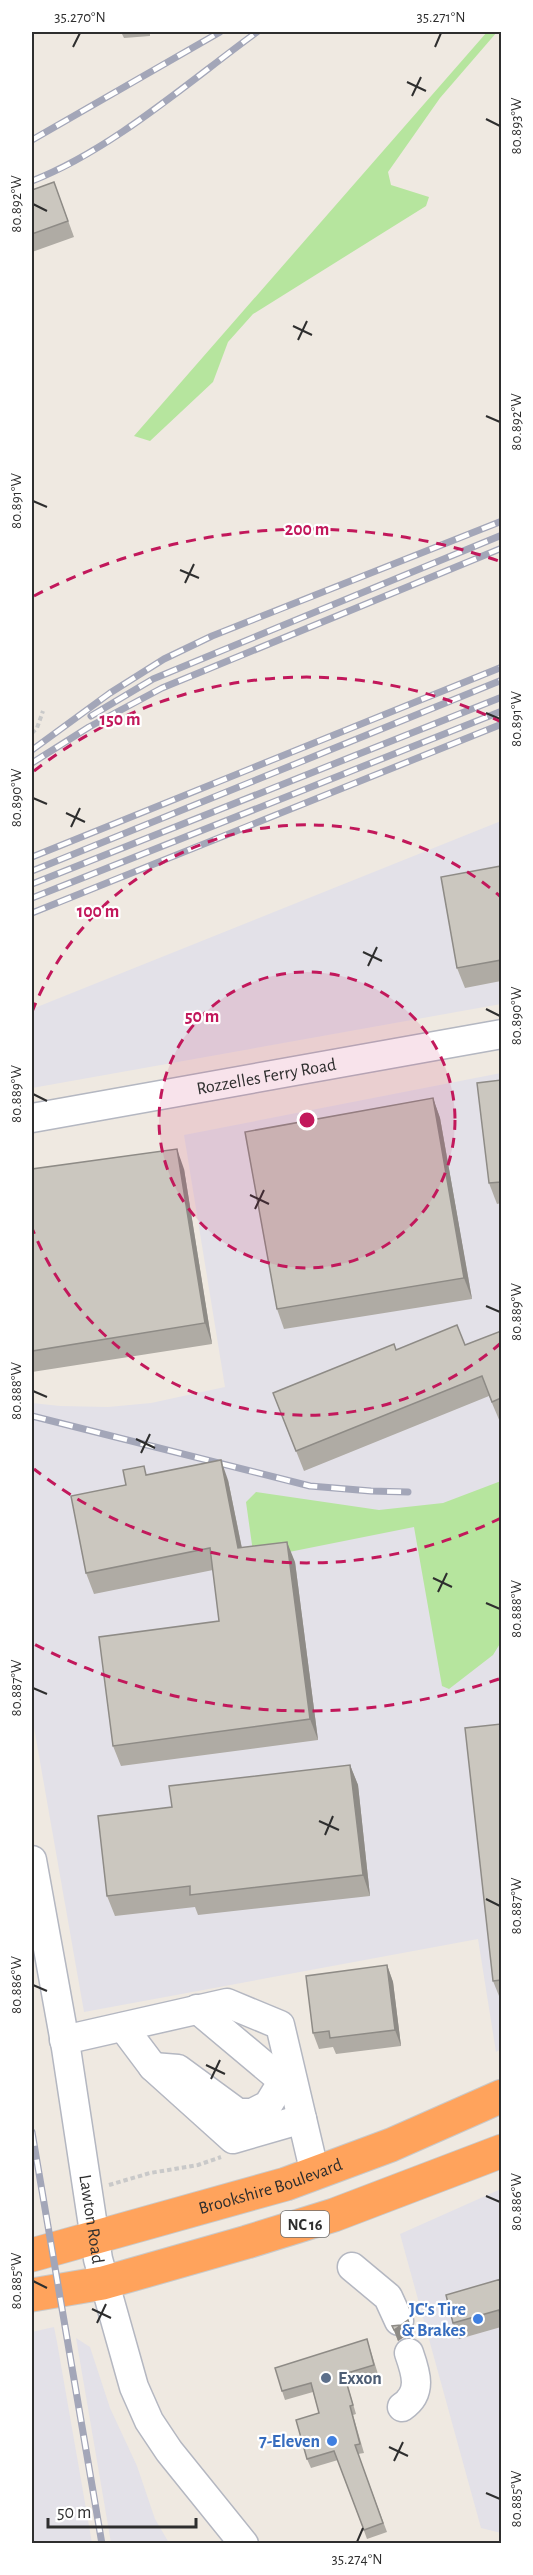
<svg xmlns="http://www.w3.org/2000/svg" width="533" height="2575" font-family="'Alegreya Sans',sans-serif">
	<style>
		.industrial { fill: #e3e1e8 }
		.green { fill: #b6e59e }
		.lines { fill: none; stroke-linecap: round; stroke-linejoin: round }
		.minor-casing { stroke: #b4b7c1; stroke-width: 31 }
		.highway-casing { stroke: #c9c9c9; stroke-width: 35 }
		.path { stroke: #c9c9c9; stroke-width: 4; stroke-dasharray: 4.5 3; stroke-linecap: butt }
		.minor { stroke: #fff; stroke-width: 28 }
		.highway { stroke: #ffa35c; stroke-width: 33 }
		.rail-casing { stroke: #a3a6b8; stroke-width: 7 }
		.rail { stroke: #fff; stroke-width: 4.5; stroke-dasharray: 14; stroke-linecap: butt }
		.wall { fill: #afaba4 }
		.shaded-wall { fill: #8e8b86 }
		.building { fill: #cbc7bf; stroke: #8e8b86; stroke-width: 1.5 }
		.ticks { fill: none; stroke: #2e2e2e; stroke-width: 2 }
		.ring { fill: none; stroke: #c2185b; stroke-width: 3; stroke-dasharray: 10 8 }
		.shop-dot { fill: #3f7fe0; stroke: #fff; stroke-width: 2 }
		.service-dot { fill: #5c6f8a; stroke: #fff; stroke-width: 2 }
		.labels { text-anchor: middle; stroke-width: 4.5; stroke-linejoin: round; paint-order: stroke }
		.shield { fill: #fff; stroke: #6d6d6d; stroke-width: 1.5 }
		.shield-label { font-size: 16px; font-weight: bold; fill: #2e2e2e }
		.street-label { font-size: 18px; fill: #2e2e2e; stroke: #fff }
		.shop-label { font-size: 18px; font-weight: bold; fill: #366cbe; stroke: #fff; text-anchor: end }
		.service-label { font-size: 18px; font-weight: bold; fill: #4e5e75; stroke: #fff; text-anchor: start }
		.centre { fill: #c2185b; stroke: #fff; stroke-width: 3 }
		.ring-label { font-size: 18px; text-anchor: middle; font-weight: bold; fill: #c2185b; stroke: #fff; stroke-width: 4.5; stroke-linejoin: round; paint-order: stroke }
		.neatline { fill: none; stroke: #2e2e2e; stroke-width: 2 }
		.ticks-label { font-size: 15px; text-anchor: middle; fill: #2e2e2e }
	</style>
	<rect width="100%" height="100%" fill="#efe9e1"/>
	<g class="industrial">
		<polygon points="501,821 501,1004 32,1088 32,1009"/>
		<polygon points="501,1073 501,2049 496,2052 478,1939 84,2012 32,1716 32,1403 60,1406 108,1407 151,1403 225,1387 184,1135"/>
		<polygon points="501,2189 501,2533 481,2528 400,2234"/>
		<polygon points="54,2327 57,2342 92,2543 32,2543 32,2332"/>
		<polygon points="76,2338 90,2347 110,2408 137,2466 155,2519 169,2543 111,2543"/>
	</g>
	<g class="green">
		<polygon points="487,32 497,32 440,98 388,172 391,185 429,197 426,206 253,314 228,342 213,382 150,441 134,436"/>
		<polygon points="501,1481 501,1642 493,1655 449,1689 442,1686 414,1527 254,1559 246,1502 256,1492 379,1510 443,1503"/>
	</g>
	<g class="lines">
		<defs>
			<g id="minor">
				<path id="s1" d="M32,1118L502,1034"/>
				<path id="s2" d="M32,1860L66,2048L98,2259L134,2387L149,2421L169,2451L244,2544"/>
				<polyline points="123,2027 153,2067 233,2139 302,2119"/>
				<polyline points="64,2040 227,2003 280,2025 315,2174"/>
				<polyline points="153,2067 178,2069 238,2113 252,2113 268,2105 279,2087 278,2077 197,2009"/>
				<polyline points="352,2267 388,2297 399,2321"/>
				<path d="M402,2407C423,2393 416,2373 409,2353"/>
			</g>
			<g id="highway">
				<path id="s3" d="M32,2255L286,2184L391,2145L502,2096"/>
				<polyline points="32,2295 103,2283 247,2242 334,2215 502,2151"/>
			</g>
		</defs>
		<use href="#minor" class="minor-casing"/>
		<use href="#highway" class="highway-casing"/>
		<g class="path">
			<polyline points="32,733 37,728 43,711"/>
			<polyline points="109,2185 150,2173 198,2165 221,2157"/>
		</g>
		<use href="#minor" class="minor"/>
		<use href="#highway" class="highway"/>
		<defs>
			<g id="rail">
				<polyline points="32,140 220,32"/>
				<path d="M32,181C113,149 187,83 257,32"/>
				<polyline points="91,716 153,679 502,535"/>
				<polyline points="32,750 110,693 164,659 212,636 502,521"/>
				<polyline points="32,763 89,727 162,688 502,548"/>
				<polyline points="32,857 502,667"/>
				<polyline points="32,871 502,680"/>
				<polyline points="32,884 502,697"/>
				<polyline points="32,898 502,711"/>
				<polyline points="32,913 502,724"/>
				<polyline points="32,1416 310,1486 371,1491 408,1492"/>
				<polyline points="32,2132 102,2544"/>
			</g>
		</defs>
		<use href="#rail" class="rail-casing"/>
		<use href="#rail" class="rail"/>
	</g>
	<g class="wall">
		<polygon points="121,32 150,32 150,36 124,38"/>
		<polygon points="54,182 74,237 32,252 32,190"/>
		<polygon points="501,866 501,981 465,988 457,968"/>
		<polygon points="501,1080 501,1203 497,1204 489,1183"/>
		<polygon points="433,1098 440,1118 472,1299 284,1329 277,1309"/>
		<polygon points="32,1169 184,1169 212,1344 32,1372"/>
		<polygon points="501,1331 501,1421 500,1422 489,1396 304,1471 273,1393 396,1350 465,1345"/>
		<polygon points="147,1475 228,1480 242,1548 295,1562 318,1740 121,1766 113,1746 219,1621 213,1570 94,1594 86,1573 126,1485"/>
		<polygon points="501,1724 501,2001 493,1981"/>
		<polygon points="350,1765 358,1785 370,1896 198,1915 195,1907 115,1916 107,1896 172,1807"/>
		<polygon points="387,1965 393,1982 401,2046 336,2054 333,2047 319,2049 313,2033"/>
		<polygon points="501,2279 501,2327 459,2339 453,2323"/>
		<polygon points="408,2320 414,2338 404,2337 398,2341 392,2326 401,2325"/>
		<polygon points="367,2339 378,2374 347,2383 356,2414 353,2415 364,2453 358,2454 387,2532 367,2539 338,2460 311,2468 307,2459 319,2413 313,2392 285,2400 282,2391"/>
	</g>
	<g class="shaded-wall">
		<polygon points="433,1098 440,1118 472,1299 464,1278"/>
		<polygon points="177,1149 184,1169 212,1344 205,1323"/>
		<polygon points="221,1460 228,1480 246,1569 238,1548"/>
		<polygon points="287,1542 295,1562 318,1740 310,1719"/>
		<polygon points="350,1765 358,1785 370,1896 363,1875"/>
		<polygon points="387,1965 393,1982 401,2046 395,2030"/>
		<polygon points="400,2326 404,2337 398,2341 394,2330"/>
	</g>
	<g class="building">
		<polygon points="54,182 68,221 32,234 32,190"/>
		<polygon points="501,866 501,960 457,968 441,877"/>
		<polygon points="501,1080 501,1182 489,1183 477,1083"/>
		<polygon points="433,1098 464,1278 277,1309 245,1132"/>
		<polygon points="177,1149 205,1323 32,1351 32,1169"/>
		<polygon points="457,1325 465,1345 501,1331 501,1398 492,1402 482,1376 296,1451 273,1393 394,1344 396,1350"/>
		<polygon points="221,1460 238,1548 287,1542 310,1719 113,1746 99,1637 219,1621 210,1548 86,1573 71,1496 126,1485 123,1470 144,1466 146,1475"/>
		<polygon points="501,1724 501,1980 493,1981 465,1728"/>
		<polygon points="350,1765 363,1875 190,1895 190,1886 107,1896 98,1816 172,1807 169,1786"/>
		<polygon points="387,1965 395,2030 330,2038 329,2031 313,2033 306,1976"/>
		<polygon points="501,2279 501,2318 499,2310 453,2323 446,2295"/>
		<polygon points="408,2320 410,2326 400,2326 394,2330 392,2326 401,2325"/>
		<polygon points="367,2339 374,2365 344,2374 353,2405 350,2406 360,2444 355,2445 383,2523 364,2530 334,2451 307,2459 296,2420 319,2413 311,2383 282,2391 275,2368"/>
	</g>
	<path class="ticks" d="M73,47L80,33M435,47L441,33M407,82L426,91M412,96L421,77M486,119L500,126M33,204L47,211M293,326L312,335M298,340L307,321M486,416L500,422M33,501L47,507M180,570L199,578M185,583L194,564M486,713L500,719M33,798L47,804M66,813L85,822M71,827L80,808M363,952L382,961M368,966L377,947M486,1009L500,1016M33,1094L47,1101M250,1195L269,1204M255,1209L264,1190M486,1306L500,1312M33,1391L47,1397M136,1439L155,1448M141,1453L150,1434M433,1578L452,1587M438,1592L447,1573M486,1603L500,1609M33,1688L47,1694M319,1821L339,1830M325,1835L333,1816M486,1899L500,1906M33,1985L47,1991M206,2065L225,2074M211,2079L220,2060M486,2196L500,2202M33,2281L47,2288M92,2309L111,2318M97,2323L106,2304M389,2447L408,2456M394,2461L403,2442M486,2493L500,2499M357,2542L363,2528"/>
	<circle cx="307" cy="1120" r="148" fill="#c2185b" fill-opacity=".12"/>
	<g class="ring">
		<circle cx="307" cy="1120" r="148"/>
		<path d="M501 1343A296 296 0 0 1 32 1228M32 1012A296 296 0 0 1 501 897"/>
		<path d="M501 1518A443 443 0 0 1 34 1469M34 771A443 443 0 0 1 501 722"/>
		<path d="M499 1679A591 591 0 0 1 34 1644M34 596A591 591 0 0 1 499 561"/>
	</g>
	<g class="shop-dot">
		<circle cx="478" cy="2319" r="6"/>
		<circle cx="332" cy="2441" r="6"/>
	</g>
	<circle class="service-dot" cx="326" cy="2378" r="6"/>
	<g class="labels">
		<rect class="shield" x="281" y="2211" width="48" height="26" rx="4.5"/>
		<g class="shield-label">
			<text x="305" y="2230">NC 16</text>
		</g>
		<g class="street-label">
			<text dy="6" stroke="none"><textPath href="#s1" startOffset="238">Rozzelles Ferry Road</textPath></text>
			<text dy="6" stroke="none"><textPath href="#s3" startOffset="248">Brookshire Boulevard</textPath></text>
			<text dy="6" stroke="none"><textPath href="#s2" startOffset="364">Lawton Road</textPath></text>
		</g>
		<g class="shop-label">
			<text x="466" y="2315">JC's Tire<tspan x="466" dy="21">&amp; Brakes</tspan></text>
			<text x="320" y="2447">7-Eleven</text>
		</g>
		<g class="service-label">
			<text x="338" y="2384">Exxon</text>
		</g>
	</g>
	<circle cx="307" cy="1120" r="9" class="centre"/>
	<g class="ring-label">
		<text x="307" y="535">200 m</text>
		<text x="120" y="725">150 m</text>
		<text x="98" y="917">100 m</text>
		<text x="202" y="1022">50 m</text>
	</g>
	<rect width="533" height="2575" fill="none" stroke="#ffffff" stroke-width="66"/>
	<path d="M48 2518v9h148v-9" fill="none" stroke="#2e2e2e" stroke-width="3"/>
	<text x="57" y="2518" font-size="18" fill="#2e2e2e" stroke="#ffffff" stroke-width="4.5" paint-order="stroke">50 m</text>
	<rect x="33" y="33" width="467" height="2509" class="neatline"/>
	<g class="ticks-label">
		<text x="80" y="22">35.270°N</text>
		<text x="441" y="22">35.271°N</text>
		<text transform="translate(516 126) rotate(-90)" y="5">80.893°W</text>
		<text transform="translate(16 204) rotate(-90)" y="5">80.892°W</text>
		<text transform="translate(516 422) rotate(-90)" y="5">80.892°W</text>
		<text transform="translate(16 501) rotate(-90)" y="5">80.891°W</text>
		<text transform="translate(516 719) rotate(-90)" y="5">80.891°W</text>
		<text transform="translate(16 798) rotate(-90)" y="5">80.890°W</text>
		<text transform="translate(516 1016) rotate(-90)" y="5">80.890°W</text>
		<text transform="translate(16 1094) rotate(-90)" y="5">80.889°W</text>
		<text transform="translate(516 1312) rotate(-90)" y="5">80.889°W</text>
		<text transform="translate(16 1391) rotate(-90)" y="5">80.888°W</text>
		<text transform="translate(516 1609) rotate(-90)" y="5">80.888°W</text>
		<text transform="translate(16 1688) rotate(-90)" y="5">80.887°W</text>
		<text transform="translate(516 1906) rotate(-90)" y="5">80.887°W</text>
		<text transform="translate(16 1985) rotate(-90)" y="5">80.886°W</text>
		<text transform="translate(516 2202) rotate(-90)" y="5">80.886°W</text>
		<text transform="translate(16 2281) rotate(-90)" y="5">80.885°W</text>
		<text transform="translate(516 2499) rotate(-90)" y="5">80.885°W</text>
		<text x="357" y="2564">35.274°N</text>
	</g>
</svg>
